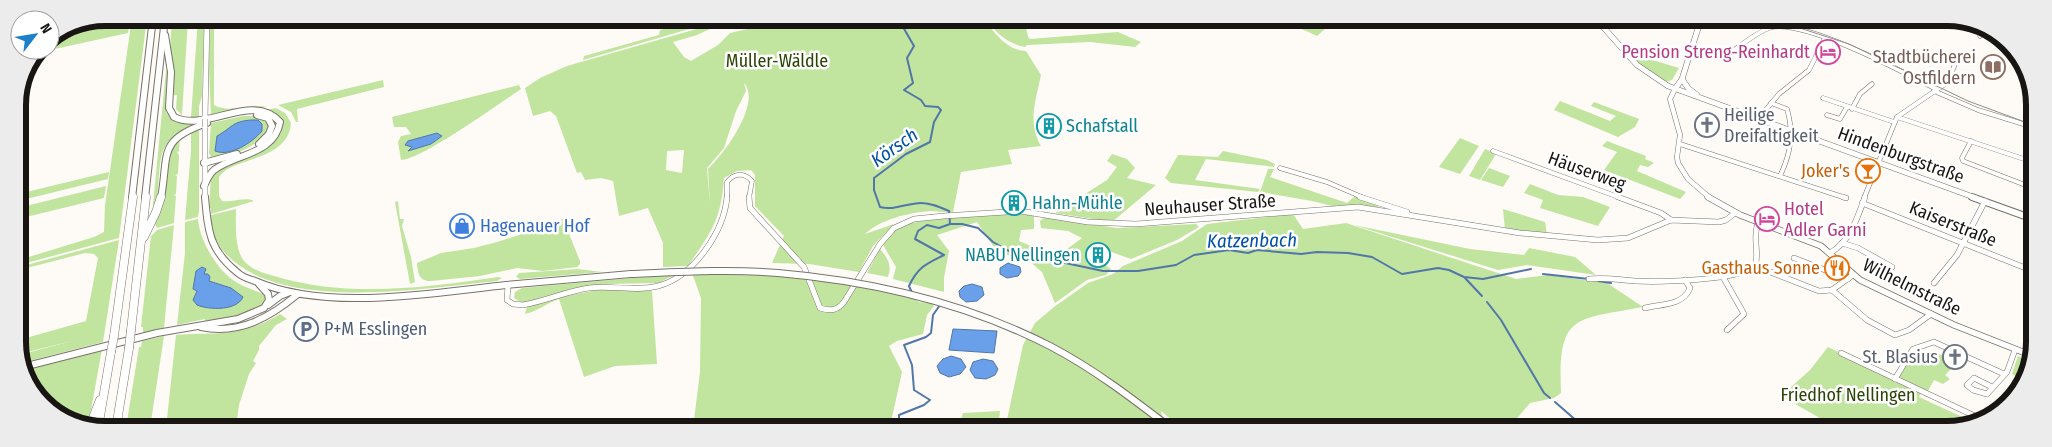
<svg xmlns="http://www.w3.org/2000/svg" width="2052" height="447" font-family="'Fira Sans Condensed',sans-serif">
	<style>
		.green { fill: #c1e49f; fill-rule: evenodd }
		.water { fill: #6aa0ea; stroke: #5176a9 }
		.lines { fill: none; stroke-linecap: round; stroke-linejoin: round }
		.stream { stroke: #5176a9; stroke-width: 2 }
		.minor-far1-casing { stroke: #7a7269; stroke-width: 5 }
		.minor-casing { stroke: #7a7269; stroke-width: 6 }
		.tertiary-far1-casing { stroke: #7a7269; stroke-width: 5.5 }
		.tertiary-casing { stroke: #7a7269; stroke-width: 7 }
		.secondary-far1-casing { stroke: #7a7269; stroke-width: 6 }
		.secondary-casing { stroke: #7a7269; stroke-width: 8 }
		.motorway-far1-casing { stroke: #7a7269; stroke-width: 8 }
		.motorway-casing { stroke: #7a7269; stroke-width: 9 }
		.minor-far1 { stroke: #fff; stroke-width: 4 }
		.minor { stroke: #fff; stroke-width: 5 }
		.tertiary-far1 { stroke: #fff; stroke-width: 4.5 }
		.tertiary { stroke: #fff; stroke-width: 5.5 }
		.secondary-far1 { stroke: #fff; stroke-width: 5 }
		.secondary { stroke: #fff; stroke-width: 6 }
		.motorway-far1 { stroke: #fff; stroke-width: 6 }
		.motorway { stroke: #fff; stroke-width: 8 }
		.tram { stroke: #918e8a; stroke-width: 1 }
		.secondary-bridge-far1-casing { stroke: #7a7269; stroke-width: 6; stroke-linecap: butt }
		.secondary-bridge-casing { stroke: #7a7269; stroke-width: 8; stroke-linecap: butt }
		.motorway-bridge-casing { stroke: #7a7269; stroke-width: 9; stroke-linecap: butt }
		.secondary-bridge-far1 { stroke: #fff; stroke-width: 5 }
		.secondary-bridge { stroke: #fff; stroke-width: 6 }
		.motorway-bridge { stroke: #fff; stroke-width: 8 }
		.labels { text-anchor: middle; stroke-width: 5; stroke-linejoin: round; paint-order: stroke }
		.hotel-label { font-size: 18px; fill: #b23c85; stroke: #fff; text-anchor: end }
		.education-label { font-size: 18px; fill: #785e54; stroke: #fff; text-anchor: end }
		.park-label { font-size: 18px; fill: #2b4504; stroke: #fff }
		.worship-label { font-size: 18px; fill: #5b616d; stroke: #fff; text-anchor: start }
		.culture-label { font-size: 18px; fill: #0d838f; stroke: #fff; text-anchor: start }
		.street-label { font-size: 18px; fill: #181512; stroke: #fff }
		.food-label { font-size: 18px; fill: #c56008; stroke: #fff; text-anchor: end }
		.shop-label { font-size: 18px; fill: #366cbe; stroke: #fff; text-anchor: start }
		.service-label { font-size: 18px; fill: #4e5e75; stroke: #fff; text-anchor: start }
		.water-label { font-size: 19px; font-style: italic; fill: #0151a7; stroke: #fff }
		.rim { fill: none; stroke: #181512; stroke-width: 6 }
	</style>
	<rect width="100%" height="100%" fill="#fefbf7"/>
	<g class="green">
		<polygon points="132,18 147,18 119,238 19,265 19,260 94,237 104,232 105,205"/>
		<polygon points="172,18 187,18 188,20 182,115 176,109 177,95 173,95 170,48"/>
		<polygon points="198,18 204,18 202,96 199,106 199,117 191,117"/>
		<path d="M210,18H214V105C228,114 252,103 267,107L211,115L209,68Z"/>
		<polygon points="708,18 727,18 583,60 584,56 659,35 660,30"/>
		<path d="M795,18H985C992,32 1008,51 1026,51L1041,75C1036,100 1027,122 1041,146L1008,150L1012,164L961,172L953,212C945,213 938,211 930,211C908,213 881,219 865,234L894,224L873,246L859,272L809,264L772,263L784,236L755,206V175L751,170L737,171L724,178C721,221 711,232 688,266L663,267V243L648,208L619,216L613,181L601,178L585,180L581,172L577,173L556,116L550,111L533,116L525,88L540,78L567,66L721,22L723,23L697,35L673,42L684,57L691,61L718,45L730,33ZM744,83C762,103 724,154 708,169L710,205L707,168L724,148L736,111L746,91ZM684,150L682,173L666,170L667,151Z"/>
		<path d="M987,18H1022L1025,22L1028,37L1030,39L1118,32L1141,42L1135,47L1090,42L1027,45L1025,47C1009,44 994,33 987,18Z"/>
		<polygon points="130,19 128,33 50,50 50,39 56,35"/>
		<polygon points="1280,19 1305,19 1326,28 1317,36"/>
		<polygon points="1629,53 1679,68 1672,80 1666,82 1639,65"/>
		<path d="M166,70H167L166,112C179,137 241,107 265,113C270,115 278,118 278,125C279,143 244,155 231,159C241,151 257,150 267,140C285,123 269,113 251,113C229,113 180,125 166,145C157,158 160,188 156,205H153Z"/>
		<polygon points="383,80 384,87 297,109 298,122 296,122 291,112 278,105"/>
		<path d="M519,85L521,89C500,103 421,160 401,160L398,142L401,136L411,134L406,127H394L392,117Z"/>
		<polygon points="1560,101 1610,121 1616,116 1591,106 1594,102 1639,119 1635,127 1618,137 1554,110"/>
		<path d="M276,108L285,113L291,123C288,162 231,157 219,177V196L222,201C231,203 247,196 254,201L211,214V208H209L211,176C229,158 284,152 282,121L276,114L266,110Z"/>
		<path d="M243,116C253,116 263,115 269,124C263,146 232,158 211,157L209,153L211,123Z"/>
		<polygon points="199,127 199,211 198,217 185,220 191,151 191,130"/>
		<polygon points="180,137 179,151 177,152 179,155 178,174 175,175 177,176 176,194 174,195 176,196 174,223 157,228 155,224 169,151"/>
		<polygon points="1460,138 1479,146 1460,174 1439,167"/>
		<polygon points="1607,141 1646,156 1645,159 1654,163 1648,167 1640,165 1637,171 1686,192 1680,199 1604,170 1617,152 1602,146"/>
		<polygon points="1485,149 1496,154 1480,180 1469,176"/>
		<polygon points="1223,151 1267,160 1275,164 1274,167 1267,166 1206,159 1195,180 1260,189 1258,192 1171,183 1165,178 1178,155 1218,157"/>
		<polygon points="1112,154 1127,159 1135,168 1127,178 1156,185 1112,222 1055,213 1107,180 1117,167 1107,161"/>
		<polygon points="1489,168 1510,176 1503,187 1481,180"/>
		<polygon points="1268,169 1274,169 1270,177 1347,203 1355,196 1379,205 1378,207 1349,205 1332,206 1312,201 1260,192"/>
		<polygon points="109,172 108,179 18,201 18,194"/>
		<polygon points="1530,184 1558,195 1583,197 1610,207 1598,226 1540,208 1543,200 1524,193"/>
		<polygon points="106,186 104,198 18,219 18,208"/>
		<polygon points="398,201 400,219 404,219 402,226 411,257 415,282 410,284 395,202"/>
		<path d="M236,209C236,224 234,248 244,261C252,270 263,273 274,276C345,298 425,288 498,277L502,278L497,281C424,288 279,314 224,252C219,246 209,231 210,222C210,219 212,217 211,215Z"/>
		<polygon points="1503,209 1545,222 1547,235 1505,229"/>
		<path d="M1011,214L1034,215V229L1021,230L1019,241L1036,248L1063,252L1082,238L1068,231L1041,228L1040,221L1045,217L1117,228L1196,224L1199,227L1177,240L1131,259L1103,249L1094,248L1089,253L1092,257L1111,269L1106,275L1087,280L1055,303L1042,272L1028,260L1004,254L995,249L977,222L937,235L949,251L944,278V292L893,279L896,267L883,245C887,240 891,233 895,230C912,216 988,216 1011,214Z"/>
		<path d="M1293,214L1303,229L1346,223L1516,279L1548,275L1607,283L1643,307C1573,320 1558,314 1561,393L1554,398L1530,403L1508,429H1183L1161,411L1165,429H1005L1023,345L1035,323L1054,307L1088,283L1113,274L1123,266L1182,241L1207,224Z"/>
		<path d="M198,219C199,239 217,271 236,282C245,288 256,290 265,295L266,300C256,319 224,319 205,321V319L177,325L185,253V222Z"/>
		<path d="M563,219L580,261V264L577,267L543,271L517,268L480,276L431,281C419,281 418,274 417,263L441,253L474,248L497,242L519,235L536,226Z"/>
		<polygon points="174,225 164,328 143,333 143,327 141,327 151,236 157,230"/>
		<polygon points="1354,225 1470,249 1524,255 1529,248 1575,257 1596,275 1527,265 1498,270"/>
		<polygon points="119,240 103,342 21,363 19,355 76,340 19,354 19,340 86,321 98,258 94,254 85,253 19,270 19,267"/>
		<path d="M880,249C888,258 892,265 888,277L867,273Z"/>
		<polygon points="578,269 602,272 520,279 516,277 519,273"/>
		<polygon points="736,271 871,284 911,297 919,302 933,303 934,306 927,315 923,334 897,341 889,346 902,372 891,422 895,428 693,428 700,372 701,298 692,273"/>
		<polygon points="677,274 658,283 605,284 575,288 527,302 522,303 514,298 515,292 522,288"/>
		<path d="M602,289L652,291L657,364L615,366L584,377L559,299C547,303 538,311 525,314L527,307L556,298Z"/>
		<path d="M280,314L287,319L276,325L259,346V350L253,361L256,363L249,374L239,405L237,420L228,428H166L176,335C219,332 240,338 280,314Z"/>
		<polygon points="164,336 150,428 126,428 139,347 141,347 142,341"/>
		<polygon points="1828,347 1921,393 1919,397 1971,421 1952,429 1839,429 1781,396 1810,370"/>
		<polygon points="102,349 91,410 85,426 43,404 25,370"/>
		<polygon points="1916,350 1921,353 1937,353 1953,360 1946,364 1952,368 1945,375 1950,379 1943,384 1934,380 1928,391 1902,379 1899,376"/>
		<polygon points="2018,356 2032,360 2021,379 2012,374"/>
		<polygon points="1000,411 998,429 939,429 959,426 963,413"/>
	</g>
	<g class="water">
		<path d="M252,120H258L262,124V131C252,143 230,157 215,151L217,136C232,128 232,121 252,120Z"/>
		<polygon points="437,133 442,136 431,144 408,151 412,147 405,145 408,141"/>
		<polygon points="1008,263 1020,267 1021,272 1018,276 1007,278 1000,274 1000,268"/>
		<path d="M202,267L206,269L204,274H208L210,277L209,281L231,288L243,297C237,311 209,310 197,305L193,300L197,291L193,289L196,271Z"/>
		<polygon points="972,284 982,287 984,295 977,301 966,302 960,297 959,291 964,286"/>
		<polygon points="953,329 997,331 994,353 949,350"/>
		<polygon points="951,356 961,359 966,367 960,374 949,377 940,373 937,366 943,359"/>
		<polygon points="983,359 993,361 998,369 995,375 986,379 975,378 970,370 973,362"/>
	</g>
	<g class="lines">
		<g class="stream">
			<path d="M902,18L903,27L914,46L907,58L913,83L904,90L921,100L925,106L938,107L941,110L934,122L930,142L906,154L874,178V190L880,207C894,211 907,203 921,203C931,203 940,207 949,211L950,224L939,228L927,225L918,231L915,239L944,255C926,264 918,267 909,286L912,293"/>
			<polyline points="951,224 962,224 978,228 993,242 1009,251 1103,271 1138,271 1176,265 1194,255 1229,250 1248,253 1257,250 1301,254 1317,252 1348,253 1372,257 1402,274 1438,268 1449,270 1464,277 1483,279 1531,269"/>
			<polyline points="1543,274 1589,279"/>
			<polyline points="1465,278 1482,296"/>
			<polyline points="1598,281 1611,283"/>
			<polyline points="1487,302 1501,320 1544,393 1550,398"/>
			<polyline points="1555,402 1586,429"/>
			<polyline points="906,429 899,422 899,415 924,405 930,400 914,390 912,365 904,345 926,337 931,333 933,315 940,305"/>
		</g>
		<defs>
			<g id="minor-far1">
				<polyline points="1980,36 1985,31"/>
				<path d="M1724,57C1736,49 1757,32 1769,28C1801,17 1905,73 1936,89"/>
				<polyline points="1934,91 1978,110 2033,127"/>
				<polyline points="1823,98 1894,122"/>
				<path d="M1771,103L1787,109C1794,133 1791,153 1780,176"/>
				<polyline points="1852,109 1860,94 1872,84"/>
				<polyline points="1827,115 1840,119 1847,107"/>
				<polyline points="1897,117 2033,162"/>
				<polyline points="1758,119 1779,94 1809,70 1825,38"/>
				<polyline points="1971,141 1962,158 1963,161 2033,188"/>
				<polyline points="1680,144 1846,198"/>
				<polyline points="1493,151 1621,198"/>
				<polyline points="1280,168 1327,182 1364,198"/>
				<path d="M727,198V182C734,173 744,172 752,181L749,198"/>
				<polyline points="1864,198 1897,117 1948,82 1955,64"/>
			</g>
			<g id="minor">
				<path d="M749,197L750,208L804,267L820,308C830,311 837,311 844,302L880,244L894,228L914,219L944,216L1020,211L1088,222L1136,224L1358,207L1520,233L1598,240L1628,238L1671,220L1719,222L1726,220L1735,213"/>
				<polyline points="1360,197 1407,212"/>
				<polyline points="1618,197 1661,213 1671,220"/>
				<polyline points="1843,197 1846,198"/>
				<polyline points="1862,203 2033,271"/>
				<polyline points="1842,243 1858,248 1892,267"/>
				<path d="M1830,253C1851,241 1857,218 1865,197"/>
				<polyline points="1794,258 1848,279"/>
				<polyline points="1755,266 1819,291 1832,290 1853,275"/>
				<polyline points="1723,277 1744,314 1727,330"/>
				<path d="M1589,279C1605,277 1620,280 1635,281C1654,282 1747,281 1755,265C1760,255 1752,238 1758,223"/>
				<polyline points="1934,283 1957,255 1985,201"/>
				<path d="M508,285L507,300L513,304L523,305C546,301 567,291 589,288C612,285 636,292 658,286C693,277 724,232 727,197"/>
				<polyline points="1832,290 1867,320 1895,335 1909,330 1931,314"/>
				<path d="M1645,308C1661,304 1683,306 1690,288L1685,280"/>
				<polyline points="1841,353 1979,418"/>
				<polyline points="1895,379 1913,349 1934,342 2004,374"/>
				<polyline points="1992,387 1974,378 1967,385 1973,390 1987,394 2007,372 2015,350"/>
			</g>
			<polyline id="tertiary-far1" points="1675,89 1670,99 1680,135 1677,157 1678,163 1688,179 1710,198"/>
			<polyline id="tertiary" points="1708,197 1740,215 1821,246 1860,280 1954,325 2033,356"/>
			<g id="secondary-far1">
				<polyline points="1596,19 1637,65 1668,86 1976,198"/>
				<polyline points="1682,79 1688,88 1697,95"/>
				<polyline points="1675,89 1682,79 1701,19"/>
				<polyline points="205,119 207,18"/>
				<polyline points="205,127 205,198"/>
			</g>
			<g id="secondary">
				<path d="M205,197C208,231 209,250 238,273C242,277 249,279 255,281C327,312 430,293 506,285C548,281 589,278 631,274"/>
				<polyline points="1972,197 2033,219"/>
				<polyline points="268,305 280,296 290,292"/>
				<path d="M201,327C239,335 269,318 298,294"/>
				<polyline points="23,367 157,333 238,319 264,308 269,300 268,294 259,284"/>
			</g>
			<g id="motorway-far1">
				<path d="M165,35L171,72L169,108L174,117C206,133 252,91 280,122C274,155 237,153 214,170C209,174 207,180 204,186"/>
				<polyline points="257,115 268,118 272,126 269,134 259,144"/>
				<polyline points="204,163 237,154"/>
				<polyline points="132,198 153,18"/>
				<polyline points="145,198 165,18"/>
				<path d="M161,198C169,154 157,140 207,123"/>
			</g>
			<g id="motorway">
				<polyline points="144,237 156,212 161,197"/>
				<polyline points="131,330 146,197"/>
				<polyline points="114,336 133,197"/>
				<polyline points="89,428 100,400"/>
				<polyline points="98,428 111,352"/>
				<polyline points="116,428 129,348"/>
			</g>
		</defs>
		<use href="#minor-far1" class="minor-far1-casing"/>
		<use href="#minor" class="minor-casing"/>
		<use href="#tertiary-far1" class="tertiary-far1-casing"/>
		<use href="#tertiary" class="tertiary-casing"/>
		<use href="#secondary-far1" class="secondary-far1-casing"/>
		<use href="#secondary" class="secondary-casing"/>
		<use href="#motorway-far1" class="motorway-far1-casing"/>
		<use href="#motorway" class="motorway-casing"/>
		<use href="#minor-far1" class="minor-far1"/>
		<use href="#minor" class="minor"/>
		<use href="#tertiary-far1" class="tertiary-far1"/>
		<use href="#tertiary" class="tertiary"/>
		<use href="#secondary-far1" class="secondary-far1"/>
		<use href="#secondary" class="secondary"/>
		<use href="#motorway-far1" class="motorway-far1"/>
		<use href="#motorway" class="motorway"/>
		<polyline class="tram" points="1772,19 1849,44 1968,101 2033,125"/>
		<defs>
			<polyline id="secondary-bridge-far1" points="205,119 205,127"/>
			<path id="secondary-bridge" d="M631,274C680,272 729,269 778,273C872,281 966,303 1050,346C1094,369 1133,399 1172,429"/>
			<g id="motorway-bridge">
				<polyline points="129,348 131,330"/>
				<polyline points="111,352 114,336"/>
			</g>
		</defs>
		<use href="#secondary-bridge-far1" class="secondary-bridge-far1-casing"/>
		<use href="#secondary-bridge" class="secondary-bridge-casing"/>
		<use href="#motorway-bridge" class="motorway-bridge-casing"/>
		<use href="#secondary-bridge-far1" class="secondary-bridge-far1"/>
		<use href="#secondary-bridge" class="secondary-bridge"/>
		<use href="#motorway-bridge" class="motorway-bridge"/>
	</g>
	<defs>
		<symbol id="hotel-ring" viewBox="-11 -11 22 22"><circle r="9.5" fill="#fff" stroke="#d1479c" stroke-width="1.5"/><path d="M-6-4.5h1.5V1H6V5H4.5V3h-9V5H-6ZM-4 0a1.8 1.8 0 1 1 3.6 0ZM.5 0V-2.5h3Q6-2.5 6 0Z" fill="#d1479c"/></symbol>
		<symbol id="library-ring" viewBox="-11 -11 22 22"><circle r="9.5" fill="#fff" stroke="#8d6e63" stroke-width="1.5"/><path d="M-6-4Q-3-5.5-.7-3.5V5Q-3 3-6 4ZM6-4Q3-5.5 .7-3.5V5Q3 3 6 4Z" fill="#8d6e63"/></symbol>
		<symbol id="church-ring" viewBox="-11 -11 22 22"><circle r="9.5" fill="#fff" stroke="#6b7280" stroke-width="1.5"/><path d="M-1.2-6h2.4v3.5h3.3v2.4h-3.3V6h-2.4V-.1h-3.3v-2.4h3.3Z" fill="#6b7280"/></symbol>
		<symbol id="building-ring" viewBox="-11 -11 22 22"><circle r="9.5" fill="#fff" stroke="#0f9aa8" stroke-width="1.5"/><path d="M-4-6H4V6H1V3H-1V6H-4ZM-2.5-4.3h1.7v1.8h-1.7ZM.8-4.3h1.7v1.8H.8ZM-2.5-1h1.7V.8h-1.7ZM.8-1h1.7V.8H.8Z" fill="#0f9aa8"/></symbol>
		<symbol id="bar-ring" viewBox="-11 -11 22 22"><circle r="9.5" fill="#fff" stroke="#e8710a" stroke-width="1.5"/><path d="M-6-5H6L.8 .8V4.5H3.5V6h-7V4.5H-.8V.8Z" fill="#e8710a"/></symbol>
		<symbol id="shop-ring" viewBox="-11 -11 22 22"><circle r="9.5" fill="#fff" stroke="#3f7fe0" stroke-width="1.5"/><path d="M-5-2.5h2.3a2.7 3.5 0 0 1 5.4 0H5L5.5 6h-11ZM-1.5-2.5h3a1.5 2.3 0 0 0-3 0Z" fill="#3f7fe0"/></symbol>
		<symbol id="restaurant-ring" viewBox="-11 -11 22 22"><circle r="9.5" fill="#fff" stroke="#e8710a" stroke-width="1.5"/><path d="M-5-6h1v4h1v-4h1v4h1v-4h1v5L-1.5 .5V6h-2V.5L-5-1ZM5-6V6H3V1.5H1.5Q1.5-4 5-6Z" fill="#e8710a"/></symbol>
		<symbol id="parking-ring" viewBox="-11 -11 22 22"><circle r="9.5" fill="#fff" stroke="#5c6f8a" stroke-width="1.5"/><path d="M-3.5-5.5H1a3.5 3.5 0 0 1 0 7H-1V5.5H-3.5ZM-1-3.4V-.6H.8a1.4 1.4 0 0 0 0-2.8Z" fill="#5c6f8a"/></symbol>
	</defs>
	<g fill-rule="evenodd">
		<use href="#hotel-ring" x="1814" y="38" width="28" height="28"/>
		<use href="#library-ring" x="1979" y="53" width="28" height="28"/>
		<use href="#church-ring" x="1693" y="111" width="28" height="28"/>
		<use href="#building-ring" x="1035" y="112" width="28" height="28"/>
		<use href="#bar-ring" x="1854" y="157" width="28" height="28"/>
		<use href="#building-ring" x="1000" y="189" width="28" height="28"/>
		<use href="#hotel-ring" x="1753" y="205" width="28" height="28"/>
		<use href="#shop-ring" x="448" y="212" width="28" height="28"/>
		<use href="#building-ring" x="1084" y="241" width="28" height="28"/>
		<use href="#restaurant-ring" x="1823" y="254" width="28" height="28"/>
		<use href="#parking-ring" x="292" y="315" width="28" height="28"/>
		<use href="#church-ring" x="1941" y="343" width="28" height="28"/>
	</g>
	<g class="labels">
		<g class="hotel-label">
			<text x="1810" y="58">Pension Streng-Reinhardt</text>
			<text x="1784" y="215" text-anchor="start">Hotel<tspan x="1784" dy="21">Adler Garni</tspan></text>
		</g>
		<g class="education-label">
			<text x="1976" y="63">Stadtbücherei<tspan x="1976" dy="21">Ostfildern</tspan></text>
		</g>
		<g class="park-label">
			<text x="777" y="67">Müller-Wäldle</text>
			<text x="1848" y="401">Friedhof Nellingen</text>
		</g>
		<g class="worship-label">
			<text x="1724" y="121">Heilige<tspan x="1724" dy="21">Dreifaltigkeit</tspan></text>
			<text x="1938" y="363" text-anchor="end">St. Blasius</text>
		</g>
		<g class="culture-label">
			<text x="1066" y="132">Schafstall</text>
			<text x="1032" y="209">Hahn-Mühle</text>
			<text x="1080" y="261" text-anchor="end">NABU Nellingen</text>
		</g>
		<g class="street-label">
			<text transform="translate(1901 155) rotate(20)" y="6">Hindenburgstraße</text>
			<text transform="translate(1587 171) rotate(20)" y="6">Häuserweg</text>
			<text transform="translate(1210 205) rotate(-4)" y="6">Neuhauser Straße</text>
			<text transform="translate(1953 224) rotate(22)" y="6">Kaiserstraße</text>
			<text transform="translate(1912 287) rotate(26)" y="6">Wilhelmstraße</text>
		</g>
		<g class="food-label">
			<text x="1850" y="177">Joker's</text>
			<text x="1820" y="274">Gasthaus Sonne</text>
		</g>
		<g class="shop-label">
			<text x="480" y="232">Hagenauer Hof</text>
		</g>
		<g class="service-label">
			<text x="324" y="335">P+M Esslingen</text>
		</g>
		<g class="water-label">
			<text transform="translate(894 147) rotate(-35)" y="7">Körsch</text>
			<text transform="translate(1252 240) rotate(-1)" y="7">Katzenbach</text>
		</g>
	</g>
	<path d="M0 0H2052V447H0ZM105 26H1947A79 79 0 0 1 2026 105V342A79 79 0 0 1 1947 421H105A79 79 0 0 1 26 342V105A79 79 0 0 1 105 26Z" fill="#edecec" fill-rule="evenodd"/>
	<path class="rim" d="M105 26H1947A79 79 0 0 1 2026 105V342A79 79 0 0 1 1947 421H105A79 79 0 0 1 26 342V105A79 79 0 0 1 105 26Z"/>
	<g transform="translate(35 35) rotate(59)"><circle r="24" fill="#ffffff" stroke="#a3a1a0"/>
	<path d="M0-4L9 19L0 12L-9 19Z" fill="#1e80cb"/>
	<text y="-8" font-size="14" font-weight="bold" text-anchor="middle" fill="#181512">N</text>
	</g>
</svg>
